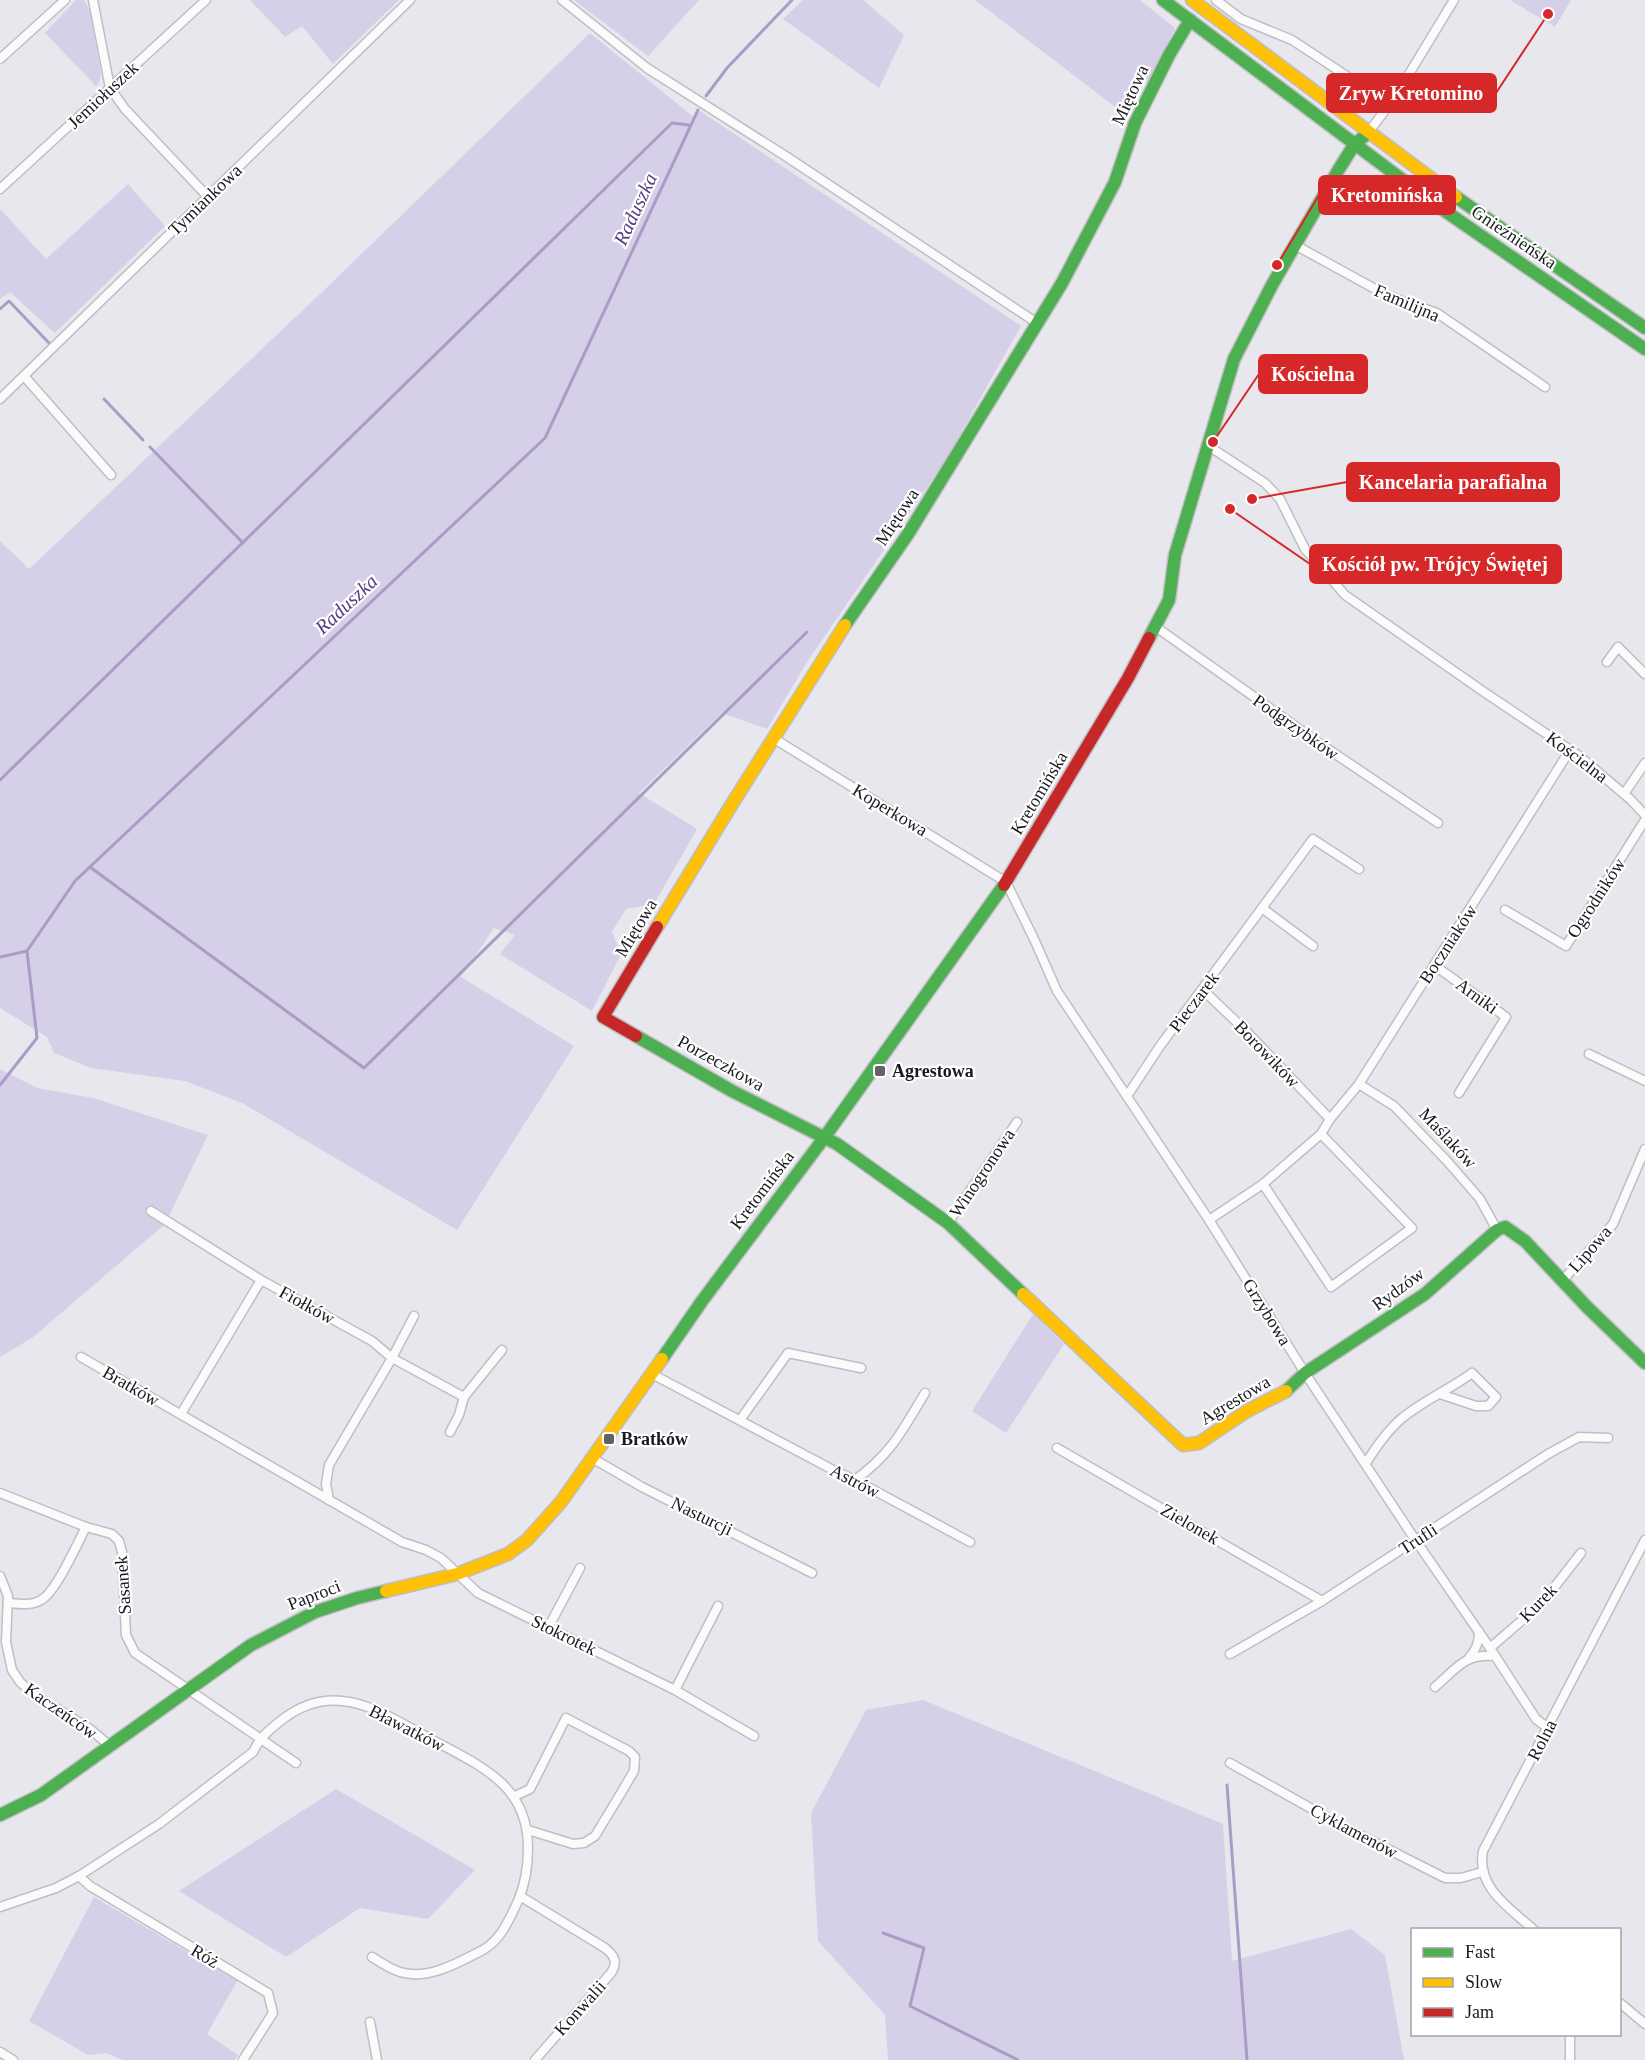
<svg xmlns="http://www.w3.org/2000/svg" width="1645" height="2060" font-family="'Times New Roman',serif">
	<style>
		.green { fill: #d5d0e8 }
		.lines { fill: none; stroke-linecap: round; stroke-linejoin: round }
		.stream { stroke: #a89ec5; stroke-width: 3 }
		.street-casing { stroke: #bfbec2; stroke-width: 11 }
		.fast-casing { stroke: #bfbec2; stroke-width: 15 }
		.slow-casing { stroke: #bfbec2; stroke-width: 15 }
		.jam-casing { stroke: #bfbec2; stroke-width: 15 }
		.street { stroke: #fcfbfc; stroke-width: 8 }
		.fast { stroke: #4caf50; stroke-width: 12 }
		.slow { stroke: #ffc107; stroke-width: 12 }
		.jam { stroke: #c62828; stroke-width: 12 }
		.poi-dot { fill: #626166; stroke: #fff; stroke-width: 2 }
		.labels { text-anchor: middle; stroke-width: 4.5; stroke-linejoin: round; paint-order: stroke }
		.street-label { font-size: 18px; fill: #1a191d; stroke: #fff }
		.poi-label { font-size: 18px; font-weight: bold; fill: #1a191d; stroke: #fff; text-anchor: start }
		.water-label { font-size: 20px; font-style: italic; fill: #543e83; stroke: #fff }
		.leader { fill: none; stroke: #d62828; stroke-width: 2 }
		.callout-dot { fill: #d62828; stroke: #fff; stroke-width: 2 }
		.callout { fill: #d62828; stroke: #d62828; stroke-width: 2 }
		.callout-label { font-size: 20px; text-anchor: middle; font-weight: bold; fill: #fff }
	</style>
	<rect width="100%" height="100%" fill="#e8e7ed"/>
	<g class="green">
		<polygon points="76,0 84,0 90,11 101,73 99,83 96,86 45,33"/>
		<polygon points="250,0 399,0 333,64 302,26 285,37"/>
		<polygon points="574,0 699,0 648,56"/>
		<polygon points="803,0 863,0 904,35 879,88 783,19"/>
		<polygon points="975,0 1140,0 1175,28 1148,83 1139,78 1118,109"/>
		<polygon points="1510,0 1571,0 1555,27"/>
		<polygon points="590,33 695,118 700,111 1021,326 945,461 809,659 767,729 722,713 639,793 697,829 654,904 626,909 612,932 621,954 592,1011 500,954 515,935 494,928 461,977 574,1046 457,1230 242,1103 185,1081 91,1068 54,1053 47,1037 0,1008 0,541 29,569 320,294"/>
		<polygon points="128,184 165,226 55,333 10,292 0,299 0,209 46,259"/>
		<polygon points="0,1069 37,1088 93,1098 208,1135 165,1224 32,1338 0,1357"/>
		<polygon points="1033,1314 1064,1344 1006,1433 972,1411"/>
		<polygon points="923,1700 1223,1824 1232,1961 1351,1929 1385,1955 1404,2060 888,2060 885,2015 818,1941 811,1813 866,1710"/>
		<polygon points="336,1789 475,1870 428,1919 360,1908 286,1957 179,1891"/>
		<polygon points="94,1897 237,1981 207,2034 238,2055 235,2060 123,2060 106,2053 88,2055 29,2021"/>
	</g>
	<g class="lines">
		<g class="stream">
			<polyline points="706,96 727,68 792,0"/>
			<polyline points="0,309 9,301 49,343"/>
			<polyline points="104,399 143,440"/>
			<polyline points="150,447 243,543"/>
			<polyline points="0,780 672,123 689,125"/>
			<polyline points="90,867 364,1068 807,632"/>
			<polyline points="0,957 27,951"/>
			<polyline points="0,1085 37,1038 27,951 75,881 545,438 698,110"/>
			<polyline points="1227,1785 1247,2060"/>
			<polyline points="883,1933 924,1948 910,2006 1018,2060"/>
		</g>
		<defs>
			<g id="street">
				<polyline points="93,0 110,88 125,109 208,197"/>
				<polyline points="562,0 647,68 787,157 1037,323"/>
				<polyline points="1216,0 1241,19 1292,40 1365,88 1387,106"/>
				<polyline points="0,59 65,0"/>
				<polyline points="1368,133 1395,97 1454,0"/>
				<polyline points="0,189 206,0"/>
				<polyline points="1295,245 1388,296 1437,313 1545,387"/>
				<polyline points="24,376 111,475"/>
				<polyline points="0,399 410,0"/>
				<polyline points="1207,445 1265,483 1280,499 1305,549 1345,595 1484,692 1578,755 1631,800 1645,815"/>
				<polyline points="1156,627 1316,741 1438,823"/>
				<polyline points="1607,662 1618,647 1645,674"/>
				<polyline points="773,738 1006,882 1034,939 1057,991 1209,1220 1305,1373 1416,1541 1490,1648 1536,1719 1548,1728"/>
				<polyline points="1624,794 1645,763"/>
				<polyline points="1262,908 1313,946"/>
				<polyline points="1505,910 1566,946 1645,820"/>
				<polyline points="1434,965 1506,1017 1459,1093"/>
				<polyline points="1203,990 1246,1031 1330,1119"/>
				<polyline points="1589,1054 1645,1081"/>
				<polyline points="1359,1084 1394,1106 1447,1161 1480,1199 1497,1230"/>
				<polyline points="1127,1096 1160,1046 1313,839 1359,869"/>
				<polyline points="1263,1184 1331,1287 1412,1228 1321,1134"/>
				<polyline points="151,1211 261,1280 372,1341 392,1358 464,1397"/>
				<polyline points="1209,1220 1263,1184 1321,1134 1330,1119 1359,1084 1570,750"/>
				<polyline points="948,1223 1017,1122"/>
				<polyline points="1562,1281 1613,1224 1645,1149"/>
				<polyline points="81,1357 402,1542 426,1550 441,1558 478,1593 675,1690 754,1736"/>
				<polyline points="652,1374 839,1473 855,1480 970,1542"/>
				<polyline points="181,1414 261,1280"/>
				<polyline points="740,1420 788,1353 861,1368"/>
				<polyline points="450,1432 459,1415 464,1397 502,1350"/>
				<polyline points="1057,1448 1322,1601"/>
				<polyline points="592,1458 642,1487 812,1573"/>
				<path d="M1366,1463C1376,1447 1386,1432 1401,1419C1422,1401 1449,1390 1472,1373L1496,1397L1488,1406H1476L1440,1394"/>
				<path d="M855,1480C892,1453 902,1431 925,1393"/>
				<polyline points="0,1493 86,1527 112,1534 119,1541 122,1552 126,1635 135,1653 296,1763"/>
				<polyline points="329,1500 326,1484 329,1465 392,1358 414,1316"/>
				<polyline points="0,1576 8,1596 6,1642 12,1670 20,1682 33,1694 90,1729 110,1746"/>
				<path d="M8,1603C19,1604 32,1606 41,1600C56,1592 77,1544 86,1527"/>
				<polyline points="548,1628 580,1568"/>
				<polyline points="1490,1648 1542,1603 1581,1553"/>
				<polyline points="1230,1654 1322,1601 1548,1454 1579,1437 1608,1438"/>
				<path d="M1469,1658C1476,1650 1479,1643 1479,1632"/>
				<path d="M1435,1687C1457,1668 1465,1653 1495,1656"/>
				<polyline points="675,1690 718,1606"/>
				<polyline points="1230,1763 1346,1828 1445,1878 1461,1878 1482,1872"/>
				<polyline points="515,1796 530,1789 566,1718 629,1751 635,1757 634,1771 618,1798 595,1836 584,1843 573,1844 528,1830"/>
				<polyline points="79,1876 90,1886 268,1993 273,2013 243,2060"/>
				<path d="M520,1896L605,1948C615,1956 618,1962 611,1973L535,2060"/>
				<path d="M0,1907L56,1888L79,1876L159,1824L253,1752C260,1737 270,1729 283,1719C335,1679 381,1712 429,1738C478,1765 528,1783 528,1848C528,1865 525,1885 518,1901C508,1922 500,1943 477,1953C454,1965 426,1980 400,1972C390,1969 380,1962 372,1957"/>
				<path d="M1534,1930C1510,1908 1476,1888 1483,1851L1645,1540"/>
				<polyline points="1620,2003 1645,2024"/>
				<polyline points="370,2022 377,2060"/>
				<polyline points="1570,2034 1570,2060"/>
				<polyline points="0,2052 13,2060"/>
			</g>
			<g id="fast">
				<polyline points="1163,0 1432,202 1645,349"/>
				<polyline points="1456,197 1645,328"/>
				<polyline points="845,625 908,534 1062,283 1115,182 1135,123 1169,55 1190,20"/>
				<polyline points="1149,638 1169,600 1175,555 1234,359 1272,285 1339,169 1354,145 1368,133"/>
				<polyline points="636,1036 732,1091 837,1144 948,1223 1023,1294"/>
				<polyline points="662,1359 702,1301 824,1138 1004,885"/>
				<polyline points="1286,1391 1305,1373 1425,1294 1497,1230 1505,1227 1525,1241 1587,1307 1645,1363"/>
				<polyline points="0,1815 41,1795 251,1645 315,1612 357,1598 386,1591"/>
			</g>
			<g id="slow">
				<polyline points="1192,0 1456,197"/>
				<polyline points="657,927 732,804 845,625"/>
				<polyline points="1023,1294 1183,1445 1199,1443 1247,1411 1286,1391"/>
				<polyline points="386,1591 457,1574 508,1554 527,1540 561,1502 662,1359"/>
			</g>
			<g id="jam">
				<polyline points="1004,885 1128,678 1149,638"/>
				<polyline points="636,1036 603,1017 657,927"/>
			</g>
		</defs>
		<use href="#street" class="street-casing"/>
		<use href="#fast" class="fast-casing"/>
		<use href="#slow" class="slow-casing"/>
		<use href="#jam" class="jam-casing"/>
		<use href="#street" class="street"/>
		<use href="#fast" class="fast"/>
		<use href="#slow" class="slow"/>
		<use href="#jam" class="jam"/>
	</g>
	<g class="poi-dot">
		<rect x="874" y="1065" width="12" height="12" rx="3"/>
		<rect x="603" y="1433" width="12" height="12" rx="3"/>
	</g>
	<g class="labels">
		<g class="street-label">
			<text transform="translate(103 95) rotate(-43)" y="6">Jemiołuszek</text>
			<text transform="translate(1130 95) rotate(-65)" y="6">Miętowa</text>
			<text transform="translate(205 200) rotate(-44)" y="6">Tymiankowa</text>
			<text transform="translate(1514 237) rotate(34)" y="6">Gnieźnieńska</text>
			<text transform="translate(1407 303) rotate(23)" y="6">Familijna</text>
			<text transform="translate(897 517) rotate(-57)" y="6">Miętowa</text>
			<text transform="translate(1296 727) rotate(35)" y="6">Podgrzybków</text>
			<text transform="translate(1577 757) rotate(37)" y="6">Kościelna</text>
			<text transform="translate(1039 793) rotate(-59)" y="6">Kretomińska</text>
			<text transform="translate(890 810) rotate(31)" y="6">Koperkowa</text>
			<text transform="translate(1596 898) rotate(-57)" y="6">Ogrodników</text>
			<text transform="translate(636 928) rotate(-59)" y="6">Miętowa</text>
			<text transform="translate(1448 944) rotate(-57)" y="6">Boczniaków</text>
			<text transform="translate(1477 996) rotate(36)" y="6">Arniki</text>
			<text transform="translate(1194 1002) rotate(-53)" y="6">Pieczarek</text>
			<text transform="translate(1267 1054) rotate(46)" y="6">Borowików</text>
			<text transform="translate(721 1063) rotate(29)" y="6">Porzeczkowa</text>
			<text transform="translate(1448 1138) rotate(47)" y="6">Maślaków</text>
			<text transform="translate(982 1173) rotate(-56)" y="6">Winogronowa</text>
			<text transform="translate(762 1190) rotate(-53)" y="6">Kretomińska</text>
			<text transform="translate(1590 1249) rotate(-49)" y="6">Lipowa</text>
			<text transform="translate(1398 1289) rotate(-36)" y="6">Rydzów</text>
			<text transform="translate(307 1305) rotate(29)" y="6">Fiołków</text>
			<text transform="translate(1267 1312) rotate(58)" y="6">Grzybowa</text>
			<text transform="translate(131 1386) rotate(30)" y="6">Bratków</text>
			<text transform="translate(1235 1400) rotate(-31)" y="6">Agrestowa</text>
			<text transform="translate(855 1481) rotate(27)" y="6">Astrów</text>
			<text transform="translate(702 1516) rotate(26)" y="6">Nasturcji</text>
			<text transform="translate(1190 1524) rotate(30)" y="6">Zielonek</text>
			<text transform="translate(1418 1539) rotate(-33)" y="6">Trufli</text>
			<text transform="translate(123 1585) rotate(-94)" y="6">Sasanek</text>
			<text transform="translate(314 1595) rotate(-21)" y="6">Paproci</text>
			<text transform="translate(1538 1603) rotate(-46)" y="6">Kurek</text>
			<text transform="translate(564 1635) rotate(26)" y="6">Stokrotek</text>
			<text transform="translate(61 1711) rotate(35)" y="6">Kaczeńców</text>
			<text transform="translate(407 1728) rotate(27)" y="6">Bławatków</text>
			<text transform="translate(1542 1740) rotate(-63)" y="6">Rolna</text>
			<text transform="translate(1354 1831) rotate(28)" y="6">Cyklamenów</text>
			<text transform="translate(205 1956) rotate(31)" y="6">Róż</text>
			<text transform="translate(580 2008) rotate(-48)" y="6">Konwalii</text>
		</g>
		<g class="poi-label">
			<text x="892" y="1077">Agrestowa</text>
			<text x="621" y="1445">Bratków</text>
		</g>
		<g class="water-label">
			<text transform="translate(635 209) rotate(-65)" y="7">Raduszka</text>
			<text transform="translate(346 604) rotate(-43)" y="7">Raduszka</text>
		</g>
	</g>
	<path class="leader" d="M1548 14L1496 93M1277 265L1319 195M1213 442L1259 374M1252 499L1347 482M1230 509L1310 564"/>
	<g class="callout-dot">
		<circle cx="1548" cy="14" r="6"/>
		<circle cx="1277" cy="265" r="6"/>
		<circle cx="1213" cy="442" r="6"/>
		<circle cx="1252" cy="499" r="6"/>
		<circle cx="1230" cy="509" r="6"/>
	</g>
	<g class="callout">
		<rect x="1327" y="74" width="169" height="38" rx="6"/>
		<rect x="1319" y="176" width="136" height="38" rx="6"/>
		<rect x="1259" y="355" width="108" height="38" rx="6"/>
		<rect x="1347" y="463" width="212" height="38" rx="6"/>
		<rect x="1310" y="545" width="251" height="38" rx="6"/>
	</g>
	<g class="callout-label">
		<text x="1411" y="100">Zryw Kretomino</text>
		<text x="1387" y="202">Kretomińska</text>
		<text x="1313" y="381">Kościelna</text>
		<text x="1453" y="489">Kancelaria parafialna</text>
		<text x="1435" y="571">Kościół pw. Trójcy Świętej</text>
	</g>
	<rect x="1411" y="1928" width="210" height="108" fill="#ffffff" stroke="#a3a3a5" stroke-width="1.5"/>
	<rect x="1423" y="1948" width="30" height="9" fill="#4caf50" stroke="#a3a3a5" stroke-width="1.5"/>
	<text x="1465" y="1958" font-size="18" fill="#1a191d">Fast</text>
	<rect x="1423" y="1978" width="30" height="9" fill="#ffc107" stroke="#a3a3a5" stroke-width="1.5"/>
	<text x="1465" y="1988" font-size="18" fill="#1a191d">Slow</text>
	<rect x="1423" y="2008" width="30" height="9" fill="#c62828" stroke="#a3a3a5" stroke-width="1.5"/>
	<text x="1465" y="2018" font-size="18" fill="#1a191d">Jam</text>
</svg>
